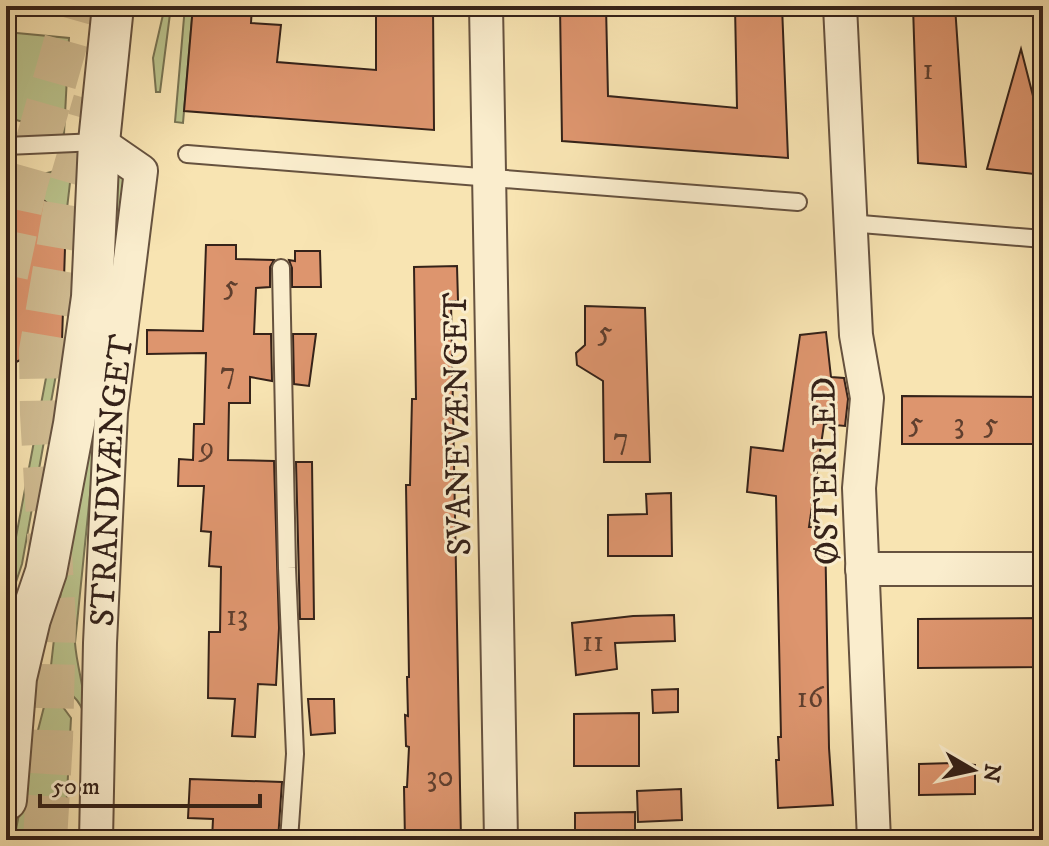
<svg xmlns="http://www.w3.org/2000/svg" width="1049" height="846" font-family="'IM FELL DW Pica',serif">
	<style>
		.green { fill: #bbc58e; stroke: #787454; stroke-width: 2 }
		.building { fill: #dd956e; stroke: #352219; stroke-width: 2 }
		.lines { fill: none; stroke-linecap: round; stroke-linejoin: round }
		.trunk-tunnel { stroke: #d1bd93; stroke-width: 44; stroke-dasharray: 44 22; stroke-linecap: butt }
		.service-casing { stroke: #66523f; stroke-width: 20 }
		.minor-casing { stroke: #66523f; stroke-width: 36 }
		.tertiary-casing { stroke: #66523f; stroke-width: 44 }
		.service { stroke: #faedcd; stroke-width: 16 }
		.minor { stroke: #faedcd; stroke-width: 32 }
		.tertiary { stroke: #faedcd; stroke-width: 40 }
		.labels { text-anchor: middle; stroke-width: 6; stroke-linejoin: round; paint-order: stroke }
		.number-label { font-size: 30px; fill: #5f3f2e }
		.street-label { font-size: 34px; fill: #352219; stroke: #faedcd }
	</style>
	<rect width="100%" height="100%" fill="#f8e4b2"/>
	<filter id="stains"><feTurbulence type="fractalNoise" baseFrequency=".0025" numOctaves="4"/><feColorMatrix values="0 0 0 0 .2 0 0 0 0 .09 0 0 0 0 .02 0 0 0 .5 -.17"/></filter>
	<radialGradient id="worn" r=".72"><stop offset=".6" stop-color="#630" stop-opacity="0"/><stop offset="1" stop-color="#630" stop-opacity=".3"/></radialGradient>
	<g class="green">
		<polygon points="165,6 171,6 160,92 156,92 153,58"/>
		<polygon points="185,6 193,6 183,123 175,122"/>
		<polygon points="6,32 69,38 64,134 6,117"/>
		<polygon points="55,171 71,174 66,217 35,194 29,197 30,177"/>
		<path d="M116,171L127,178L102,376L75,643C77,669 86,692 86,719C80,698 69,690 49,683L57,613L91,438Z"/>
		<polygon points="62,341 22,564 6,612 6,590 52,346"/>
		<polygon points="46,699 60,703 71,718 65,832 69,840 64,840 64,833 52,840 14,840 26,777"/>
	</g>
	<g class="building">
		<polygon points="193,6 252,6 251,23 281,25 277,62 376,70 376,6 433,6 434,130 184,111"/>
		<polygon points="560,6 606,6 608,96 737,108 735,6 782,6 788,158 562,141"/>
		<polygon points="913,6 955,6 966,167 918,163"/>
		<polygon points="1021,49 1043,135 1043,175 987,169"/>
		<polygon points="35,194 66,217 62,341 16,362 6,355 6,207"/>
		<polygon points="206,245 236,245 236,259 274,260 270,267 270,287 256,288 254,334 271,334 272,381 250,377 250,403 229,403 228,460 274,461 279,628 276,685 258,684 255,737 232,736 235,699 208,698 209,632 220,632 221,567 209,566 211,532 201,531 204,486 178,486 179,459 193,460 194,424 204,424 206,353 147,354 147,330 203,331"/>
		<polygon points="295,251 320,251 321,287 292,287 292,268 289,260 295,261"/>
		<polygon points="457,266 458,301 451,301 461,840 405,840 404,787 407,787 409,747 406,746 405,715 408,716 407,677 409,677 406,485 410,485 412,399 416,399 414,267"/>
		<polygon points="585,306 645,308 650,462 604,462 603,381 577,365 576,353 585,345"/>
		<polygon points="826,332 831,377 844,378 848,399 845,426 824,424 809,527 825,527 829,748 833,805 778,808 776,760 779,760 778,737 781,737 776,496 747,492 751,447 783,451 800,335"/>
		<polygon points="293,334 316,334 309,386 294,384"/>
		<polygon points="902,396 1043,397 1043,444 902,444"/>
		<polygon points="296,462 312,462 314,619 300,619"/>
		<polygon points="671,493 672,556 608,556 608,515 647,514 646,494"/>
		<polygon points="674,615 675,641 615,643 617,669 576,675 572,623 633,616"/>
		<polygon points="1043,618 1043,667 918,668 918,619"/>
		<polygon points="678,689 678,712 653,713 652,690"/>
		<polygon points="308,699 334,699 335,733 311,735"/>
		<polygon points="639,713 639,766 574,766 574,714"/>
		<polygon points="953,763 975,765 975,794 919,795 919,764"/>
		<polygon points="190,779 282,782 278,840 212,840 213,819 188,818"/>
		<polygon points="681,789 682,820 638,822 637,791"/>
		<polygon points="635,812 635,840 575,840 575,813"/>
	</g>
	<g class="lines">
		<g class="trunk-tunnel">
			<polyline points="6,275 25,186 76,6"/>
			<polyline points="45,840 51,739 54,621 42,414 41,351 67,197 95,101"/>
		</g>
		<defs>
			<g id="service">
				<polyline points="6,146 98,142"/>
				<polyline points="187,154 798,202"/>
				<polyline points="849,223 1043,239"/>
				<polyline points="281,268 287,568 295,754 289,840"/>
			</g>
			<g id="minor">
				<polyline points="486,6 501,840"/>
				<polyline points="840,6 856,335 867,398 859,488 874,840"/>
				<polyline points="862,569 1043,569"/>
				<path id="s1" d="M96,840L100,643L111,412L141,171L99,142"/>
			</g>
			<polyline id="tertiary" points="6,800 16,678 30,619 46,572 74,424 92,297 99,142 113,6"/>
		</defs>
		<use href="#service" class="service-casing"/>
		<use href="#minor" class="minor-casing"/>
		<use href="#tertiary" class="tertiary-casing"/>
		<use href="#service" class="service"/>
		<use href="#minor" class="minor"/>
		<use href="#tertiary" class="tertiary"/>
	</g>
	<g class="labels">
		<g class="number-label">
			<text x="928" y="79">1</text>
			<text x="231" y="295">5</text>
			<text x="605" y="341">5</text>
			<text x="228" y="382">7</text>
			<text x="916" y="432">5</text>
			<text x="959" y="433">3</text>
			<text x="991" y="433">5</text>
			<text x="621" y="448">7</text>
			<text x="207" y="456">9</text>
			<text x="237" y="625">13</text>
			<text x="593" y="651">11</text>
			<text x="810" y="707">16</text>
			<text x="440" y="786">30</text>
		</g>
		<g class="street-label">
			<text transform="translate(456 424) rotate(-91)" y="12">SVANEVÆNGET</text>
			<text transform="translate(824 471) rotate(-91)" y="12">ØSTERLED</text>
			<text dy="12" stroke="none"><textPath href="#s1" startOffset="360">STRANDVÆNGET</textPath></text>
		</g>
	</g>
	<rect width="1049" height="846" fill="none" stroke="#f8e4b2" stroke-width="32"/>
	<rect x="8" y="8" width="1033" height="830" fill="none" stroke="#352219" stroke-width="4"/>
	<rect x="16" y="16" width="1017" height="814" fill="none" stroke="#352219" stroke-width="2"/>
	<g transform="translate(973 770) rotate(99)" stroke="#faedcd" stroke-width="6" paint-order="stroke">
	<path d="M0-6L14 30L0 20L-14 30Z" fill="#352219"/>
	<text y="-12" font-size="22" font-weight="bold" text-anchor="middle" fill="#352219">N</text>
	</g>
	<path d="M40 794v12h220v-12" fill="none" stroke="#352219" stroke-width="4"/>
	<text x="52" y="794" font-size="24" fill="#352219" stroke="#faedcd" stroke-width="6" paint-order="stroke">50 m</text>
	<rect width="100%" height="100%" filter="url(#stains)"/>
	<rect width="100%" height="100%" fill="url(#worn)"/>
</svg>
